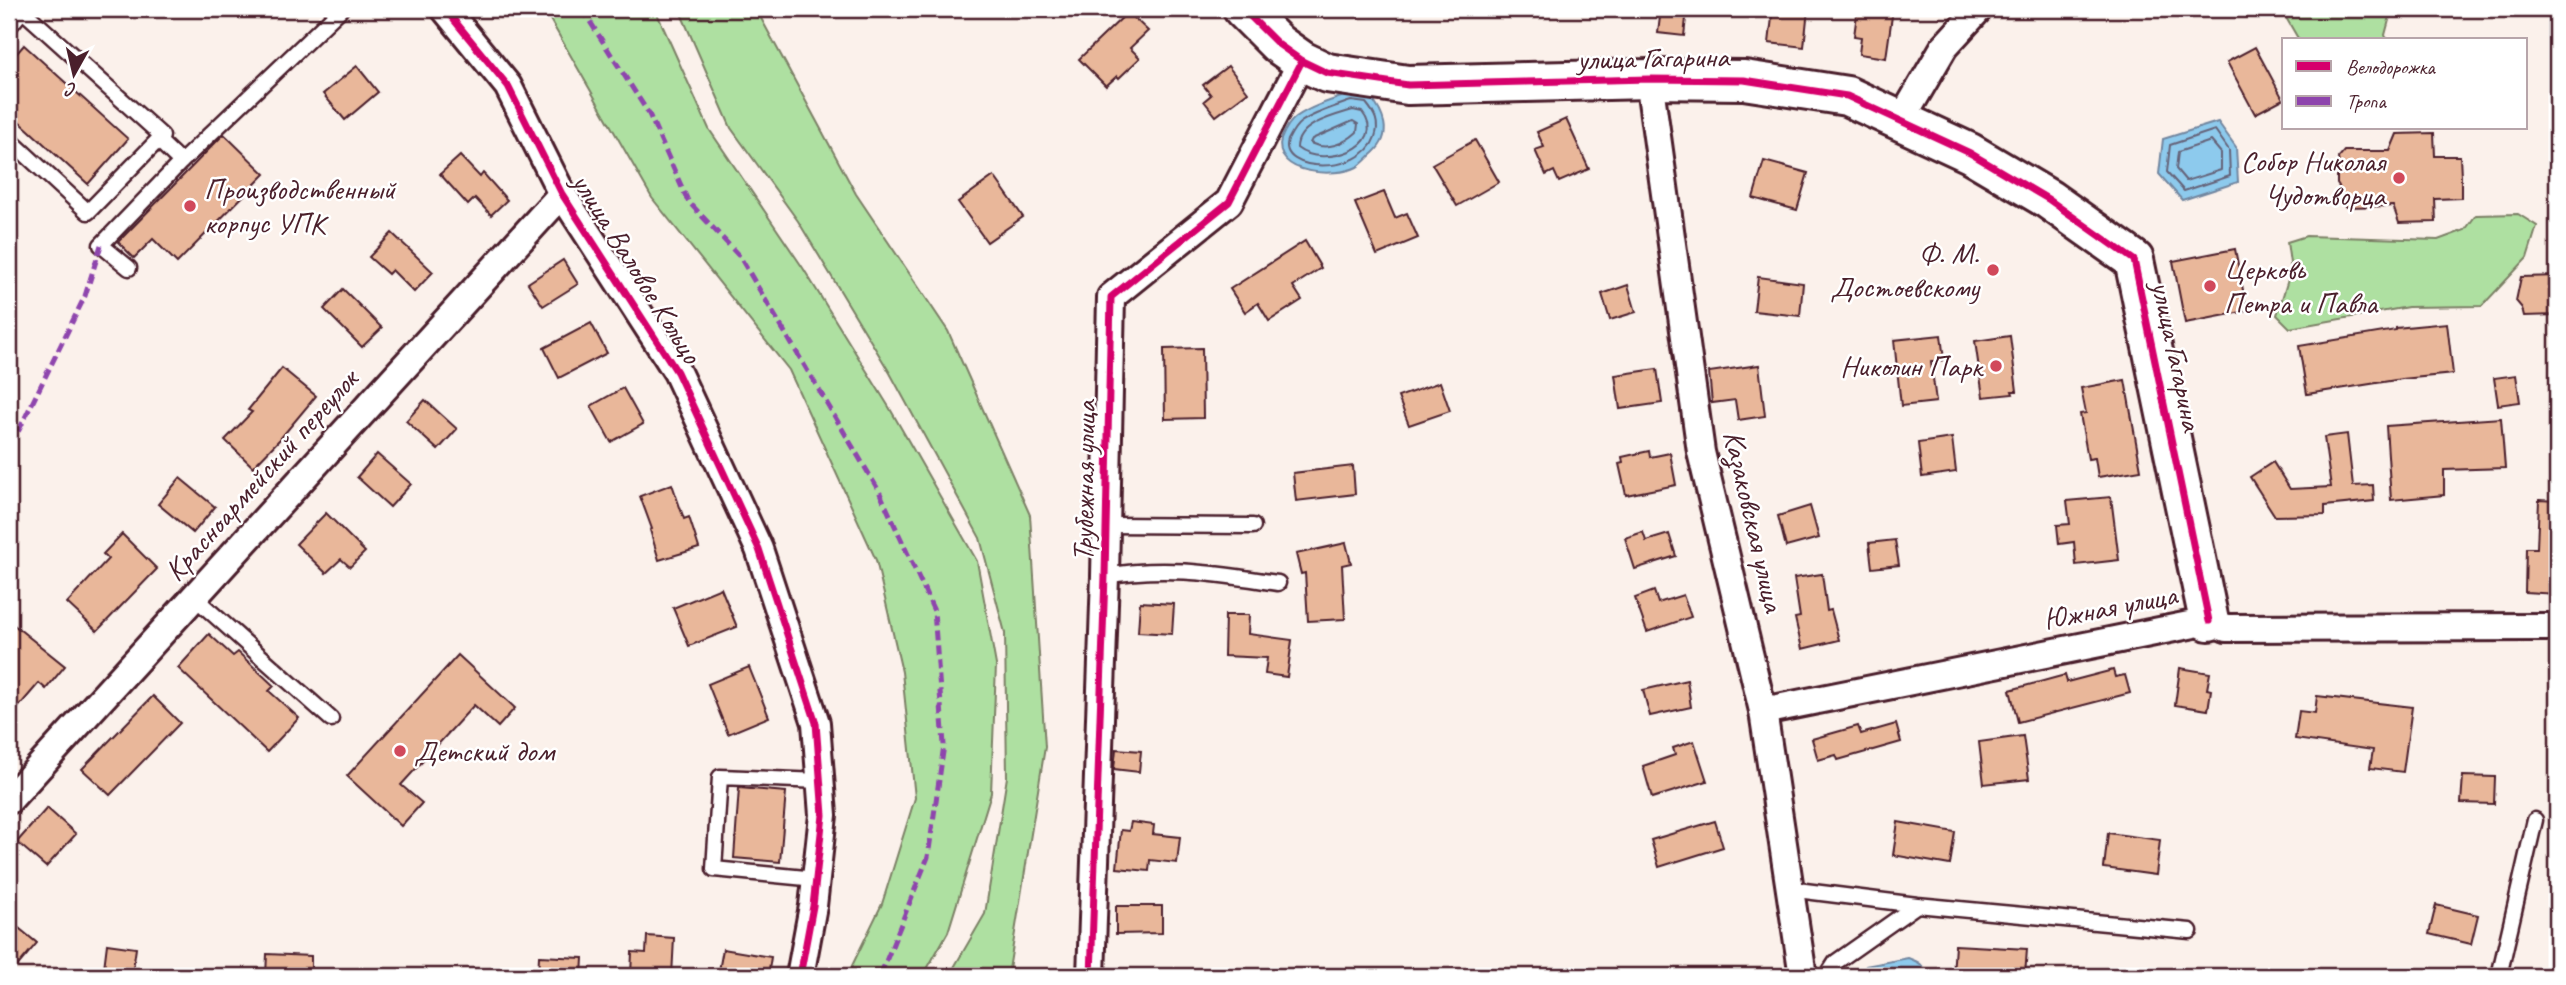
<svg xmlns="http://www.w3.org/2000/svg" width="2566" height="985" font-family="Caveat,sans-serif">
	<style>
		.green { fill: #aee0a1; stroke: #7c8066; stroke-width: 2 }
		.water { fill: #8dcaed; stroke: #72869f; stroke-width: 2 }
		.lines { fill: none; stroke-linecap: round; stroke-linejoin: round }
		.shore { stroke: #656379; stroke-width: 2 }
		.building { fill: #e9b79a; stroke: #4a1f2b; stroke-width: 2 }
		.lane-casing { stroke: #4a1f2b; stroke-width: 19 }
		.street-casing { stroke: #4a1f2b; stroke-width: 32 }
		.secondary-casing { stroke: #4a1f2b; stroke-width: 44 }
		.lane { stroke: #fff; stroke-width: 14 }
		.street { stroke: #fff; stroke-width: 26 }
		.secondary { stroke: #fff; stroke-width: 38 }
		.quiet { stroke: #8e44ad; stroke-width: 5; stroke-dasharray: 10 5; stroke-linecap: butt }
		.cycleway-casing { stroke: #fff; stroke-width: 11 }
		.cycleway { stroke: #d6006c; stroke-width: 7 }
		.poi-dot { fill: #d1495b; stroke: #fff; stroke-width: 2.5 }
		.labels { text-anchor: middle; stroke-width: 5; stroke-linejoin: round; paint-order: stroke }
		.street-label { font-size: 30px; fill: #4a1f2b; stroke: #fff }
		.poi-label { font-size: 30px; fill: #4a1f2b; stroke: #fff; text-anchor: end }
	</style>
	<rect width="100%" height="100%" fill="#fbf1eb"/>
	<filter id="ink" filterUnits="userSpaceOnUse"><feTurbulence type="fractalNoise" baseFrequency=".0143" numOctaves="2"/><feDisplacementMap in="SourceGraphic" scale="14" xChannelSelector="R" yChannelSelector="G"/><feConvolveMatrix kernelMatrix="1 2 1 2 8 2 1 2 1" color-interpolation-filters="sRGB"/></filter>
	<g filter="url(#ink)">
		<g class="green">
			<polygon points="544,9 655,9 709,129 803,268 889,407 977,561 996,665 991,793 948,932 923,976 847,976 882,904 915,798 902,672 876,560 789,370 652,198"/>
			<polygon points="679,9 756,9 856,194 948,331 1030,515 1045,747 1008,976 949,976 985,914 1007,777 1005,633 980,538 890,373 798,221 731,128"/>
			<polygon points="2281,9 2392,9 2385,35 2387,40 2299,40"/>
			<polygon points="2518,214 2537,226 2527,258 2482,306 2408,307 2290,328 2277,315 2291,270 2287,242 2306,236 2438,240 2465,230 2476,215"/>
		</g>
		<g class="water">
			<path d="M1350,94L1370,96C1383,113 1394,134 1373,153C1368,157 1363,164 1357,167C1336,178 1272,175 1281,139C1284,132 1289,122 1296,117C1312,106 1332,100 1350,94Z"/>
			<polygon points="2218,122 2236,147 2238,182 2182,200 2159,174 2163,139"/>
			<path d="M1908,958C1919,962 1924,964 1926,976H1860L1866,966Z"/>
		</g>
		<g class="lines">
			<g class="shore">
				<path d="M1351,101L1366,103C1375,114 1380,123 1375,137C1362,176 1277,173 1288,140C1291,134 1295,126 1301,122C1316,112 1334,107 1351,101Z"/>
				<path d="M1353,110L1362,112C1390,147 1323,169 1297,148C1297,124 1334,116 1353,110Z"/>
				<path d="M1353,121L1358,124L1357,132C1344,144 1327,151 1310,143L1312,139Z"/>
				<polygon points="2215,130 2229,150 2230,176 2184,191 2167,172 2170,145"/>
				<polygon points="2211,141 2221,153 2221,170 2186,181 2176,169 2178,152"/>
			</g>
		</g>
		<g class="building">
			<polygon points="1661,9 1687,9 1684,36 1658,33"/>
			<polygon points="1773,9 1808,9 1804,47 1769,43"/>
			<polygon points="1865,9 1893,9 1886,58 1859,54 1861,37 1854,36 1857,14 1864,15"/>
			<polygon points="1128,12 1148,31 1130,48 1140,58 1119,78 1117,76 1106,86 1079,59"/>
			<polygon points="24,45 128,139 88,184 9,112 9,62"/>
			<polygon points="2255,47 2283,99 2255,114 2227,62"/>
			<polygon points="357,66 378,92 345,120 323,94"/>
			<polygon points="1228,66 1248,92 1216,116 1204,101 1211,95 1203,85"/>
			<polygon points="1566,119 1589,169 1559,182 1554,171 1546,175 1535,150 1544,147 1537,132"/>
			<polygon points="2434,133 2435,156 2460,156 2461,177 2461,198 2435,199 2436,222 2399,223 2393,206 2347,207 2341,202 2341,190 2337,184 2337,177 2340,171 2338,158 2344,151 2390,151 2397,134"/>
			<polygon points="224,134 265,174 177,263 153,239 134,258 118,242"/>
			<polygon points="1475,140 1499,182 1457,206 1432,164"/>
			<polygon points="460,156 480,177 483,173 507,200 491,215 475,198 468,205 440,174"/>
			<polygon points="1764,161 1808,173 1797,210 1753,198"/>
			<polygon points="994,176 1023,217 987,242 958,202"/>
			<polygon points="1384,192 1395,218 1407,213 1418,238 1377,255 1355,203"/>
			<polygon points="392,233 433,272 414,292 392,270 388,274 369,257"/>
			<polygon points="1305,241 1321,268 1293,286 1302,300 1269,321 1258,303 1245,312 1230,289"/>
			<polygon points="2235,249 2247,311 2185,323 2173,261"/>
			<polygon points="563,260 578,284 543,306 528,283"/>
			<polygon points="2557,276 2557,315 2524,316 2522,308 2516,301 2521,277"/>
			<polygon points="1758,277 1803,283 1800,316 1754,311"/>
			<polygon points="1628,285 1636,312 1610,320 1602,294"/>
			<polygon points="343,289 382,328 362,347 324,309"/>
			<polygon points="591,323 607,353 559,378 544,348"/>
			<polygon points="2447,323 2453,374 2402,379 2307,394 2299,346 2396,330 2396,328"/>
			<polygon points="1941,335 1944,360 1931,362 1936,402 1901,406 1894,340"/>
			<polygon points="2010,336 2017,391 2012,391 2013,394 1983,397 1975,341"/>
			<polygon points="1202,348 1203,418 1165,419 1164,349"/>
			<polygon points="1759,365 1765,416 1738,420 1735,400 1712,403 1709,372"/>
			<polygon points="282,368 316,396 280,439 253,467 225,440 252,412 248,410"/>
			<polygon points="1657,369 1662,403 1620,409 1615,375"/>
			<polygon points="2516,375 2520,402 2498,405 2494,378"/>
			<polygon points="2125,380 2141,470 2098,477 2095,458 2088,459 2080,414 2086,413 2081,388"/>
			<polygon points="1440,382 1450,411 1409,425 1398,397"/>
			<polygon points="623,388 643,424 611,442 591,406"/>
			<polygon points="425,400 457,429 438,450 406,421"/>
			<polygon points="2501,418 2505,468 2444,470 2444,495 2391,500 2386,426"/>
			<polygon points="2347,434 2353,486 2373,485 2374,501 2325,506 2325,515 2275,516 2250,477 2273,462 2290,489 2331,487 2324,437"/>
			<polygon points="1952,438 1956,472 1922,477 1918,443"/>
			<polygon points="1649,451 1650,457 1670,453 1676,485 1626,495 1619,464 1623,463 1622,457"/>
			<polygon points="377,454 411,484 390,507 357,477"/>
			<polygon points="1353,466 1355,494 1296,501 1293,473"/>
			<polygon points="180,478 215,507 193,533 158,504"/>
			<polygon points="672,484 684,519 689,517 699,548 659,560 650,530 652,529 640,496"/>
			<polygon points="2111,497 2119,560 2076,565 2074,542 2059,544 2057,525 2070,524 2067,501"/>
			<polygon points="2539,500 2557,501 2557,594 2525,592 2526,548 2537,548"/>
			<polygon points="1810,506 1819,538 1786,547 1778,516"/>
			<polygon points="326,513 365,552 350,567 341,559 326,573 296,544"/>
			<polygon points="1643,532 1646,541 1669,534 1676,556 1635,569 1625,538"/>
			<polygon points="122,534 157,569 97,631 67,603 108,559 103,554"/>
			<polygon points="1895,540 1899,565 1872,568 1869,543"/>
			<polygon points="1346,543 1351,563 1342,565 1345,619 1308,621 1305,573 1301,574 1296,554"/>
			<polygon points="1822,574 1827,611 1831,610 1839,640 1802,649 1795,618 1800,617 1794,578"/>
			<polygon points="721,588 737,627 689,646 673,608"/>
			<polygon points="1654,591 1658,603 1683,595 1691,617 1647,632 1635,598"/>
			<polygon points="1140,602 1174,604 1172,634 1138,632"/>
			<polygon points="1225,615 1249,615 1248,634 1292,640 1287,677 1265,674 1267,658 1224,656"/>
			<polygon points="9,621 65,666 46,689 39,683 9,718"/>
			<polygon points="209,634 233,656 238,652 274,686 269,691 299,718 267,752 178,668"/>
			<polygon points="458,655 515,708 498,727 474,705 401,785 422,803 401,826 347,776"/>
			<polygon points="749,667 769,717 728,734 708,684"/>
			<polygon points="2180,668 2210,673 2207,689 2211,690 2208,710 2175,705"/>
			<polygon points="2113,670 2115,677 2125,675 2130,693 2018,722 2010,690 2065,675 2067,682"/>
			<polygon points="1687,680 1691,707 1650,716 1643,690"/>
			<polygon points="153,696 180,723 110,795 82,769"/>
			<polygon points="2317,696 2412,707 2403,772 2370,768 2373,750 2295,739 2299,711 2315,713"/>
			<polygon points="1896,724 1901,742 1838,760 1836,755 1818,760 1812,739 1858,726 1861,734"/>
			<polygon points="2023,736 2029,779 1984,784 1979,742"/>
			<polygon points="1694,741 1707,781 1652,798 1643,766 1675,755 1673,748"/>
			<polygon points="1116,749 1141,751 1139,772 1114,769"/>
			<polygon points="2463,776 2495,777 2494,804 2461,803"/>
			<polygon points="739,788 786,792 780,862 734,858"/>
			<polygon points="47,808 76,834 46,867 17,842"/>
			<polygon points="1715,821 1723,847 1659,867 1651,840"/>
			<polygon points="1131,822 1154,825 1153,834 1180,837 1177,863 1150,860 1149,871 1117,868 1121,830 1129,831"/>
			<polygon points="1898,822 1955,832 1950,865 1893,855"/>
			<polygon points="2108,833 2160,840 2156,875 2104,868"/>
			<polygon points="2436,905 2478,915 2471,944 2429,934"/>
			<polygon points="1116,906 1162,906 1162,933 1116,934"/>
			<polygon points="9,920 37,943 9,976"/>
			<polygon points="647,936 674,938 672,976 631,976 632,952 646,953"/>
			<polygon points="107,944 136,948 132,976 103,976"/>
			<polygon points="1955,945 2027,949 2025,976 1953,976"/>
			<polygon points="723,949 771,957 768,976 718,976"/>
			<polygon points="267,954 311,956 311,976 266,976"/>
			<polygon points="539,956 583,958 582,976 538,976"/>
		</g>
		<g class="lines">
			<defs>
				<g id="lane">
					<polyline points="9,27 23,10"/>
					<polyline points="9,139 88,212 162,136 21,9"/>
					<polyline points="158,140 181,162"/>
					<polyline points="129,268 101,245 181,162 341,9"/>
					<polyline points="1106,525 1253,526"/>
					<path d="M1105,576C1167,565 1216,574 1278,583"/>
					<polyline points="194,597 331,719"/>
					<polyline points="816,879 714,869 720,777 820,781"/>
					<polyline points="1789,889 1917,905 2190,931"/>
					<polyline points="1827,976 1836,962 1917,905"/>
					<polyline points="2499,976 2535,820"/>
				</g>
				<g id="street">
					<polyline points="445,9 508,86 562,194 677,372 759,549 816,723 823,815 813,906 800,976"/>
					<polyline points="1649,79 1701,452 1763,711 1803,976"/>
					<polyline points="1902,119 1944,47 1979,9"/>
					<polyline points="1763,711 2209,621 2226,628 2557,627"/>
					<polyline points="9,800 562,194"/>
					<polyline points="1091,976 1105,576 1111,297 1229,202 1302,61"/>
				</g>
				<polyline id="secondary" points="1243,9 1278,44 1302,61 1327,73 1408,85 1649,79 1744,80 1847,96 1970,153 2048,199 2134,260 2209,621"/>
			</defs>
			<use href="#lane" class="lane-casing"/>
			<use href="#street" class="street-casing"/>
			<use href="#secondary" class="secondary-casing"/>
			<use href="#lane" class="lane"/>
			<use href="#street" class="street"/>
			<use href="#secondary" class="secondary"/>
			<g class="quiet">
				<polyline points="582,9 649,114 688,201 740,257 879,491 934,611 944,745 928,857 880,976"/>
				<polyline points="9,443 17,434 85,296 101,245"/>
			</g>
			<defs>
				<g id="cycleway">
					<polyline points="445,9 508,86 562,194 677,372 759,549 816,723 823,815 813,906 800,976"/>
					<polyline points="1243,9 1278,44 1302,61 1327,73 1408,85 1649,79 1744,80 1847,96 1970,153 2048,199 2134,260 2209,621"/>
					<polyline points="1091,976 1105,576 1111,297 1229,202 1302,61"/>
				</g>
			</defs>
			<use href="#cycleway" class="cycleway-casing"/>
			<use href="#cycleway" class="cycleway"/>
		</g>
	</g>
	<g class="poi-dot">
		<circle cx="2399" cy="178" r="7"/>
		<circle cx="190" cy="206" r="7"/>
		<circle cx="1993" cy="270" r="7"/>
		<circle cx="2210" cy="286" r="7"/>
		<circle cx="1996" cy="366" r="7"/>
		<circle cx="400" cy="751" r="7"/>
	</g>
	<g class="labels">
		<g class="street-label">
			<text transform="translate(1653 58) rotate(-1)" y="10">улица Гагарина</text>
			<text transform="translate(637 268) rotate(58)" y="10">улица Валовое Кольцо</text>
			<text transform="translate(2177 356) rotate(78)" y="10">улица Гагарина</text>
			<text transform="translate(261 475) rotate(-48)" y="10">Красноармейский переулок</text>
			<text transform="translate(1084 481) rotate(-89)" y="10">Трубежная улица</text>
			<text transform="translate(1754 521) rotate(77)" y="10">Казаковская улица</text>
			<text transform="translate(2110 607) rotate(-11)" y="10">Южная улица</text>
		</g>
		<g class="poi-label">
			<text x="2385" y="171">Собор Николая<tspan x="2385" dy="34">Чудотворца</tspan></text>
			<text x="204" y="199" text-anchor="start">Производственный<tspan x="204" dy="34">корпус УПК</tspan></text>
			<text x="1979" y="263">Ф. М.<tspan x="1979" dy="34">Достоевскому</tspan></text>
			<text x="2224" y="279" text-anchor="start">Церковь<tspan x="2224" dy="34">Петра и Павла</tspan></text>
			<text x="1982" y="376">Николин Парк</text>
			<text x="414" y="761" text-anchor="start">Детский дом</text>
		</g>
	</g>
	<rect width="2566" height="985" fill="none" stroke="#fff" stroke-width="35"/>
	<rect x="18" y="18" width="2531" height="950" fill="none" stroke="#4a1f2b" stroke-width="2.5" filter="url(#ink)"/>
	<rect x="2282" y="38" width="245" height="91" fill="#ffffff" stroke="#b7a5aa" stroke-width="2"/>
	<rect x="2296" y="61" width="35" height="10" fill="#d6006c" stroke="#b7a5aa" stroke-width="2"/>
	<text x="2346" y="74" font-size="21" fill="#4a1f2b">Велодорожка</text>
	<rect x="2296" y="96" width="35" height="10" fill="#8e44ad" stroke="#b7a5aa" stroke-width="2"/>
	<text x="2346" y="108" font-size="21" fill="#4a1f2b">Тропа</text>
	<g transform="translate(74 74) rotate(188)" stroke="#ffffff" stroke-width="5" paint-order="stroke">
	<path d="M0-5L12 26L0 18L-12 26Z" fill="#4a1f2b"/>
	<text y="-10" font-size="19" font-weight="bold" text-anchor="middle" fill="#4a1f2b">С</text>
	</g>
</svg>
